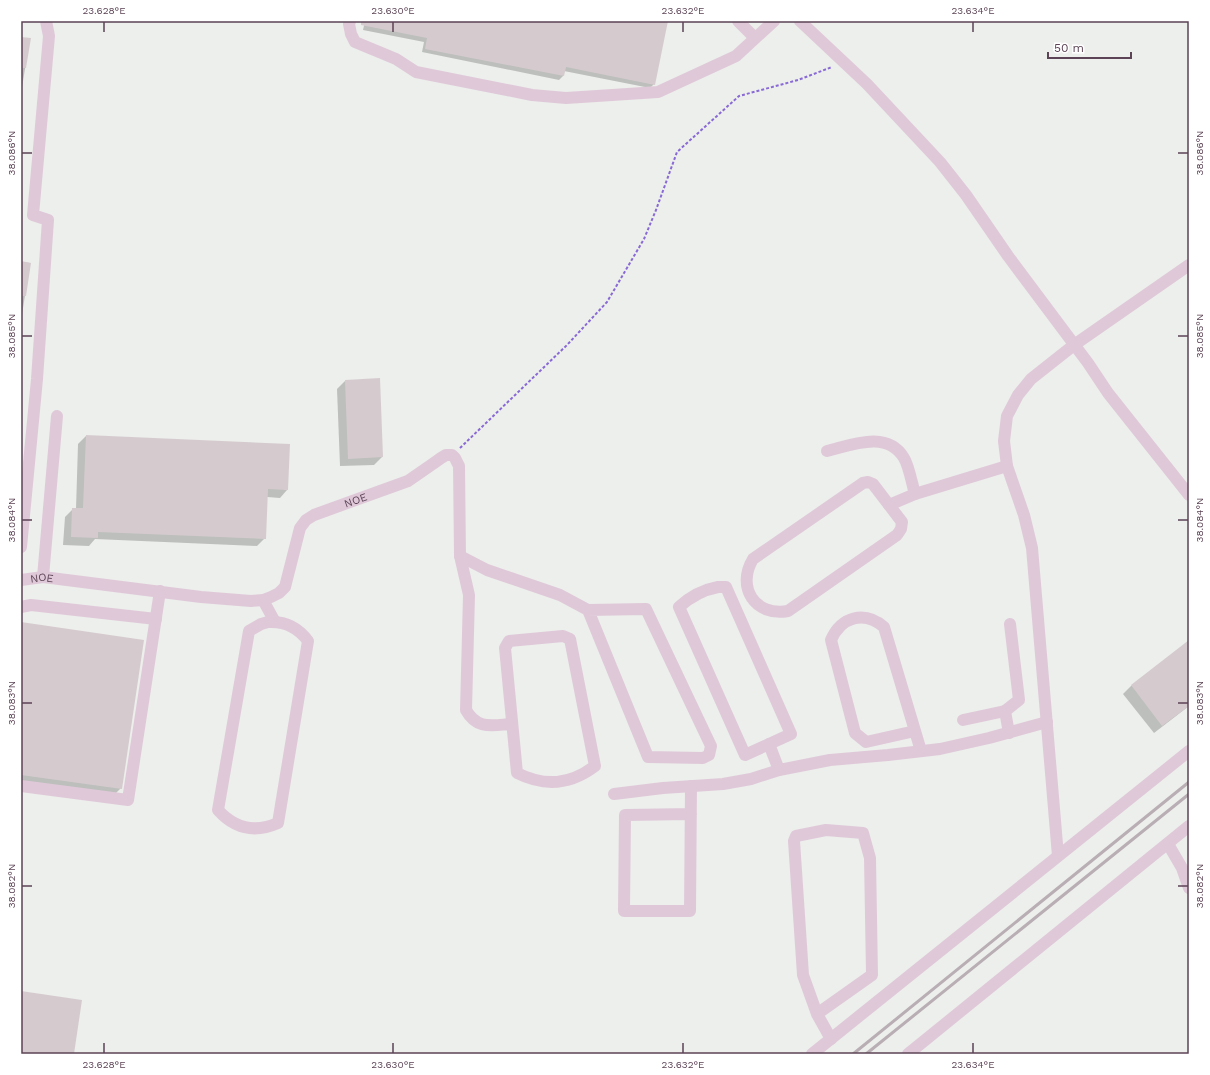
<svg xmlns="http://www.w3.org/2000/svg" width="1210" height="1075" font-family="'Work Sans',sans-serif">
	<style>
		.shadow { fill: #0003 }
		.building { fill: #d5cbcf }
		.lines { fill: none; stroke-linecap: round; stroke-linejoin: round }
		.path { stroke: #8969d5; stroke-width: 2; stroke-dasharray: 3 2; stroke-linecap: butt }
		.minor { stroke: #dfc9d9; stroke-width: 12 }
		.rail { stroke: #b8aeb3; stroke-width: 3 }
		.ticks { fill: none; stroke: #5c4355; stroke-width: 1.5 }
		.labels { text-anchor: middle; stroke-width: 4; stroke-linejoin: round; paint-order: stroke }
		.street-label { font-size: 11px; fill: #5c4355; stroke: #fff }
		.neatline { fill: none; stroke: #5c4355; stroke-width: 1.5 }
		.ticks-label { font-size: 10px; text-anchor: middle; fill: #5c4355 }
	</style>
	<rect width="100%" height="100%" fill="#edefec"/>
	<g class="shadow">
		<polygon points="365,21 667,21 654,84 650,88 564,71 563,76 559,80 422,52 424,42 363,30"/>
		<polygon points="21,38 30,39 21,93"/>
		<polygon points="21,262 30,263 21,321"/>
		<polygon points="379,379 382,457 374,465 340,466 337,389 345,381"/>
		<polygon points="86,436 287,490 280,498 267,497 265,538 257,546 95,539 89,546 63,545 65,517 73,509 76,509 78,444"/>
		<polygon points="21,623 121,788 115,794 21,781"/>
		<polygon points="1189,641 1189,706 1154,733 1123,694 1131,686"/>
	</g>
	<g class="building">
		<polygon points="361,21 668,21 655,85 566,67 564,76 425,49 427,38 361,25"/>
		<polygon points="21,37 31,38 26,68 21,68"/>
		<polygon points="21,261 31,263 26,296 21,296"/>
		<polygon points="380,378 383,457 348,459 345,380"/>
		<polygon points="86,435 290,444 288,490 268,489 266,539 98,532 98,538 71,537 72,508 83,508"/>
		<polygon points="21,622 144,640 122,789 21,775"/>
		<polygon points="1189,640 1189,706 1162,726 1131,685"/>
		<polygon points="21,991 82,1000 74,1054 21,1054"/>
	</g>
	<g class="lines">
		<polyline class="path" points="460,448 567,345 607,302 644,239 656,210 677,152 739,96 798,80 832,67"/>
		<g class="minor">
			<polyline points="350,21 349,24 351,34 355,42 396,59 416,72 532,95 566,98 658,92 736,56 774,21"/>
			<polyline points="738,21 755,38"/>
			<polyline points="800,21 867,84 940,162 966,195 1008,256 1088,363 1108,393 1189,495"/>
			<path d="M827,451C852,445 887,430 904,458C909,466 912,484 915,494"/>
			<path d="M868,482L873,484L902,522L901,529L897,535L788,611C755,617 736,587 753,559L863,483Z"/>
			<polyline points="889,505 915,494 1007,466"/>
			<polyline points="21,547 37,379 48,220 33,215 49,36 46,21"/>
			<polyline points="460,556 487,570 560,595 588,610 648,757 703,758 709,755 711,746 646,609 588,610"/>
			<polyline points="43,577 57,416"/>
			<path id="s1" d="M21,580L43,577L201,597L251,601L263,600L271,597L279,593L285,587L300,528L306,520L314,515L408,481L434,463L441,458L446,455H452L455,458L459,466L460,556L469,595L466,710C477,730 492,725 512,724"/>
			<path d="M718,587H726L791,734L745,755L679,607C691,596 702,590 718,587Z"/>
			<polyline points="263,600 275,622"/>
			<polyline points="21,607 31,605 156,619"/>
			<path d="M268,622C285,621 298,627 308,641L278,823C255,833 235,829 218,810L249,631L261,624Z"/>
			<path d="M563,636L570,639L595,766C570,785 545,787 517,773L505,648L509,641Z"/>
			<polyline points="1005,711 1019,700 1010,624"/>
			<polyline points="963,720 1005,711 1009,733"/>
			<path d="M915,731L866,742L855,733L831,640C841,617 864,610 884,627L921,751"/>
			<polyline points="769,744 779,770"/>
			<polyline points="21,786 128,800 160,591"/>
			<polyline points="614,794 663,788 723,784 751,779 779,770 830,760 888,755 940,749 989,738 1047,722"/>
			<polyline points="691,814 625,815 624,911 690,911 691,786"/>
			<polyline points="1168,844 1182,868 1189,888"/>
			<polyline points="1058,856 1032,548 1024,515 1007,466 1004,441 1007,416 1018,395 1031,379 1074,345 1189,265"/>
			<polyline points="817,1014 872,975 870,858 863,833 826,830 796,836 794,841 803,975 817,1014 831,1039"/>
			<polyline points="812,1054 1189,751"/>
			<polyline points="908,1054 1189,826"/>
		</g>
		<g class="rail">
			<polyline points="853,1054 1189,782"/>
			<polyline points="866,1054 1189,794"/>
		</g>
	</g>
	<path class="ticks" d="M104,22V32M393,22V32M683,22V32M973,22V32M22,153H32M1178,153H1188M22,336H32M1178,336H1188M22,520H32M1178,520H1188M22,703H32M1178,703H1188M22,886H32M1178,886H1188M104,1043V1053M393,1043V1053M683,1043V1053M973,1043V1053"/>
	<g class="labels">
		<g class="street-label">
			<text dy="4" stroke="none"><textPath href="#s1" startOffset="394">NOE</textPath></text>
			<text dy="4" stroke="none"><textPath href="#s1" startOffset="21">NOE</textPath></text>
		</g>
	</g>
	<rect width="1210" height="1075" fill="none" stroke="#ffffff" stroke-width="44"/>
	<path d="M1048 52v6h83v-6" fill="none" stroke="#5c4355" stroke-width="2"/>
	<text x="1054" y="52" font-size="12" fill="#5c4355" stroke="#ffffff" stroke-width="3" paint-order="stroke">50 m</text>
	<rect x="22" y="22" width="1166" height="1031" class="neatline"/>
	<g class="ticks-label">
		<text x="104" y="14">23.628°E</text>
		<text x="393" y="14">23.630°E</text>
		<text x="683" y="14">23.632°E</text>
		<text x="973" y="14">23.634°E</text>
		<text transform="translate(11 153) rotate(-90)" y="4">38.086°N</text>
		<text transform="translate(1199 153) rotate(-90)" y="4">38.086°N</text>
		<text transform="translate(11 336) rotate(-90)" y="4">38.085°N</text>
		<text transform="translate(1199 336) rotate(-90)" y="4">38.085°N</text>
		<text transform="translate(11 520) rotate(-90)" y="4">38.084°N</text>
		<text transform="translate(1199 520) rotate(-90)" y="4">38.084°N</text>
		<text transform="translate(11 703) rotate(-90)" y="4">38.083°N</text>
		<text transform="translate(1199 703) rotate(-90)" y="4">38.083°N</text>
		<text transform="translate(11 886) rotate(-90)" y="4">38.082°N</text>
		<text transform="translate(1199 886) rotate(-90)" y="4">38.082°N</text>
		<text x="104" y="1068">23.628°E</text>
		<text x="393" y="1068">23.630°E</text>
		<text x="683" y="1068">23.632°E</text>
		<text x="973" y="1068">23.634°E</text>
	</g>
</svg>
